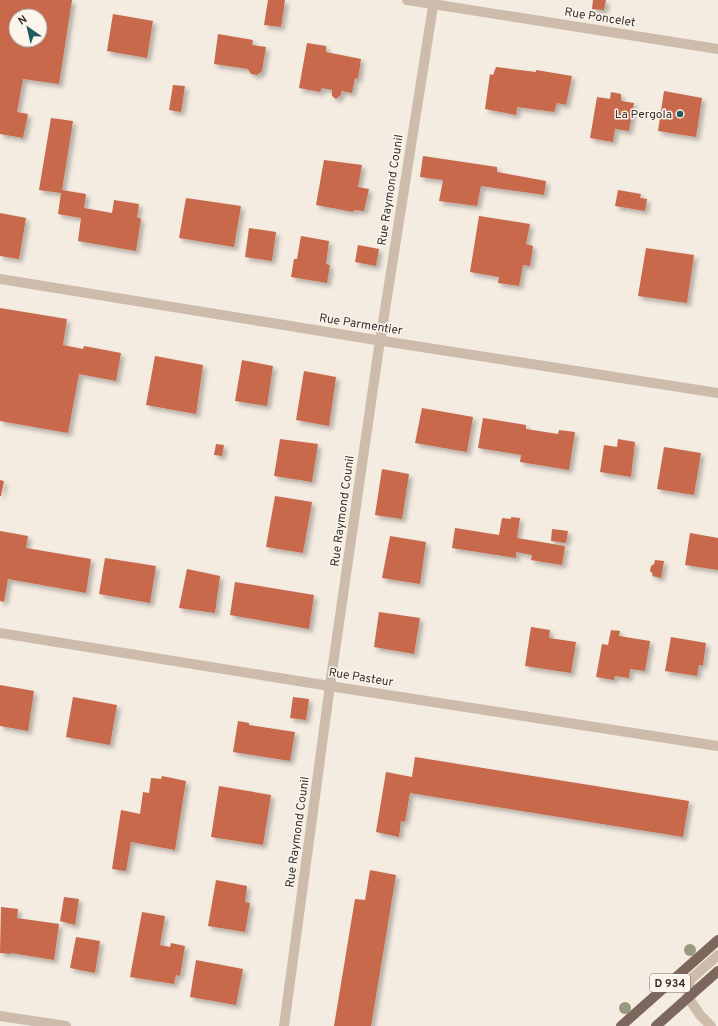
<svg xmlns="http://www.w3.org/2000/svg" width="718" height="1026" font-family="Overpass,sans-serif">
	<style>
		.building { fill: #c8694b; fill-rule: evenodd; filter: url(#shadow) }
		.lines { fill: none; stroke-linecap: round; stroke-linejoin: round }
		.minor { stroke: #cdbbac; stroke-width: 10 }
		.major { stroke: #7d675c; stroke-width: 10 }
		.tree { fill: #969b7f }
		.poi-dot { fill: #1f5a5e; stroke: #fbf5ee; stroke-width: 1.5 }
		.labels { text-anchor: middle; stroke-width: 3; stroke-linejoin: round; paint-order: stroke }
		.shield { fill: #fbf5ee; stroke: #756b66; stroke-width: 1 }
		.shield-label { font-size: 11px; font-weight: bold; fill: #3b302b }
		.street-label { font-size: 12px; fill: #3b302b; stroke: #fbf5ee }
		.poi-label { font-size: 12px; fill: #3b302b; stroke: #fbf5ee; text-anchor: end }
	</style>
	<defs>
		<filter id="shadow"><feDropShadow dx="3.5" dy="3.5" stdDeviation="2" flood-color="#0004"/></filter>
	</defs>
	<rect width="100%" height="100%" fill="#f4ebe1"/>
	<g class="building">
		<path d="M0,0H72L59,84L23,79L17,112L28,114L23,138L0,134ZM16,16H40V40H16Z"/>
		<polygon points="268,0 285,0 281,27 264,25"/>
		<polygon points="593,0 606,0 604,10 592,9"/>
		<polygon points="113,14 153,21 147,58 107,51"/>
		<polygon points="218,34 253,40 252,45 266,47 262,71 257,75 251,74 248,69 214,64"/>
		<polygon points="307,43 326,46 326,52 361,59 358,79 355,78 352,93 342,91 340,96 336,99 332,96 332,90 322,88 320,92 299,88"/>
		<polygon points="496,67 536,72 536,70 572,76 566,105 557,103 554,112 517,107 516,115 485,109 490,74 493,75"/>
		<polygon points="173,85 185,86 181,112 169,110"/>
		<polygon points="664,91 702,98 696,137 658,131"/>
		<polygon points="611,92 621,94 621,101 634,103 629,131 615,129 613,142 590,138 597,97 610,99"/>
		<polygon points="51,118 73,121 62,190 86,194 84,208 112,213 114,200 139,204 137,217 141,219 136,251 78,241 81,218 58,214 61,193 39,190"/>
		<polygon points="423,156 497,167 497,172 546,181 544,195 481,186 477,206 439,201 443,180 420,177"/>
		<polygon points="324,160 362,165 358,187 369,189 364,211 354,210 353,212 316,205"/>
		<polygon points="618,190 641,194 640,198 647,199 645,211 615,206"/>
		<polygon points="186,198 241,206 234,247 179,238"/>
		<polygon points="0,213 26,218 19,259 0,256"/>
		<polygon points="479,216 530,224 526,244 533,246 530,266 523,265 519,286 498,283 499,277 470,272"/>
		<polygon points="249,228 276,232 272,261 245,257"/>
		<polygon points="301,236 329,241 326,264 330,265 327,283 291,277 294,259 297,259"/>
		<polygon points="358,245 379,249 376,266 355,262"/>
		<polygon points="646,248 694,255 687,303 638,296"/>
		<polygon points="0,308 67,319 63,345 83,349 84,346 121,353 116,381 79,374 68,433 0,421"/>
		<polygon points="155,356 203,365 196,414 146,405"/>
		<polygon points="242,360 273,366 267,406 235,401"/>
		<polygon points="304,371 336,377 329,426 296,420"/>
		<polygon points="422,408 473,417 467,452 415,443"/>
		<polygon points="483,418 526,425 526,429 558,434 559,430 575,432 569,470 520,462 521,455 478,448"/>
		<polygon points="280,439 318,444 312,482 274,476"/>
		<polygon points="618,439 635,442 631,477 600,472 604,445 617,447"/>
		<polygon points="216,444 224,445 222,456 214,455"/>
		<polygon points="664,447 701,453 694,495 657,489"/>
		<polygon points="382,469 409,474 402,519 375,515"/>
		<polygon points="0,480 4,481 1,496 0,496"/>
		<polygon points="275,496 312,502 303,553 266,547"/>
		<polygon points="511,517 520,518 517,538 565,546 562,565 531,560 532,555 516,552 516,558 452,548 455,528 499,535 502,518 511,519"/>
		<polygon points="552,529 568,531 566,543 551,541"/>
		<polygon points="0,531 28,536 26,548 91,559 86,593 8,579 4,602 0,601"/>
		<polygon points="690,533 718,538 718,570 685,565"/>
		<polygon points="390,536 426,542 420,584 382,578"/>
		<polygon points="105,558 156,566 150,603 99,594"/>
		<polygon points="655,560 664,561 661,578 652,576 653,574 650,571 651,566 654,564"/>
		<polygon points="187,569 220,576 215,613 179,608"/>
		<polygon points="235,582 314,595 309,629 230,615"/>
		<polygon points="379,612 420,618 414,654 374,647"/>
		<polygon points="531,627 550,630 549,638 576,642 571,673 525,666"/>
		<polygon points="611,630 620,631 619,636 650,641 645,671 630,669 629,678 615,676 614,680 596,677 602,644 608,645"/>
		<polygon points="671,637 706,643 703,665 699,665 697,676 665,671"/>
		<polygon points="0,685 34,691 28,731 0,726"/>
		<polygon points="73,697 117,705 110,745 66,737"/>
		<polygon points="293,697 309,699 306,720 290,718"/>
		<polygon points="238,721 249,723 249,725 295,732 290,761 233,752"/>
		<polygon points="415,757 689,801 683,837 410,793 405,822 401,821 399,837 376,832 386,772 412,777"/>
		<polygon points="162,776 186,781 175,850 131,842 126,871 112,869 121,810 140,814 143,792 149,793 151,778 161,779"/>
		<polygon points="219,786 271,795 263,845 211,837"/>
		<polygon points="370,870 396,875 371,1026 334,1026 355,899 365,900"/>
		<polygon points="216,880 247,886 245,902 250,903 245,932 208,926"/>
		<polygon points="64,897 79,899 75,925 60,921"/>
		<polygon points="1,907 18,909 17,918 59,924 54,960 11,953 11,954 0,953"/>
		<polygon points="142,912 165,916 160,945 170,947 171,943 185,946 180,976 176,975 174,984 130,977"/>
		<polygon points="76,937 100,941 95,973 70,968"/>
		<polygon points="196,960 243,969 236,1005 190,997"/>
	</g>
	<g class="lines">
		<g class="minor">
			<polyline points="407,0 718,49"/>
			<polyline points="0,279 370,339 718,393"/>
			<polyline points="0,633 323,685 718,746"/>
			<polyline points="0,1016 66,1026"/>
			<polyline points="284,1026 330,685 378,354 434,0"/>
			<polyline points="711,1026 700,1015 688,997 690,980 718,955"/>
		</g>
		<g class="major">
			<polyline points="621,1026 718,940"/>
			<polyline points="656,1026 718,971"/>
		</g>
	</g>
	<g class="tree">
		<circle cx="690" cy="950" r="6"/>
		<circle cx="625" cy="1008" r="6"/>
	</g>
	<circle class="poi-dot" cx="680" cy="114" r="4"/>
	<g class="labels">
		<rect class="shield" x="650" y="974" width="40" height="18" rx="3"/>
		<g class="shield-label">
			<text x="670" y="987">D 934</text>
		</g>
		<g class="street-label">
			<text transform="translate(600 17) rotate(9)" y="4">Rue Poncelet</text>
			<text transform="translate(390 190) rotate(-81)" y="4">Rue Raymond Counil</text>
			<text transform="translate(361 324) rotate(9)" y="4">Rue Parmentier</text>
			<text transform="translate(342 511) rotate(-82)" y="4">Rue Raymond Counil</text>
			<text transform="translate(361 677) rotate(9)" y="4">Rue Pasteur</text>
			<text transform="translate(297 832) rotate(-82)" y="4">Rue Raymond Counil</text>
		</g>
		<g class="poi-label">
			<text x="672" y="118">La Pergola</text>
		</g>
	</g>
	<g transform="translate(28 28) rotate(326)"><circle r="19" fill="#fbf5ee" stroke="#aea6a0"/>
	<path d="M0-3L7 15L0 10L-7 15Z" fill="#1f5a5e"/>
	<text y="-6" font-size="11" font-weight="bold" text-anchor="middle" fill="#3b302b">N</text>
	</g>
</svg>
